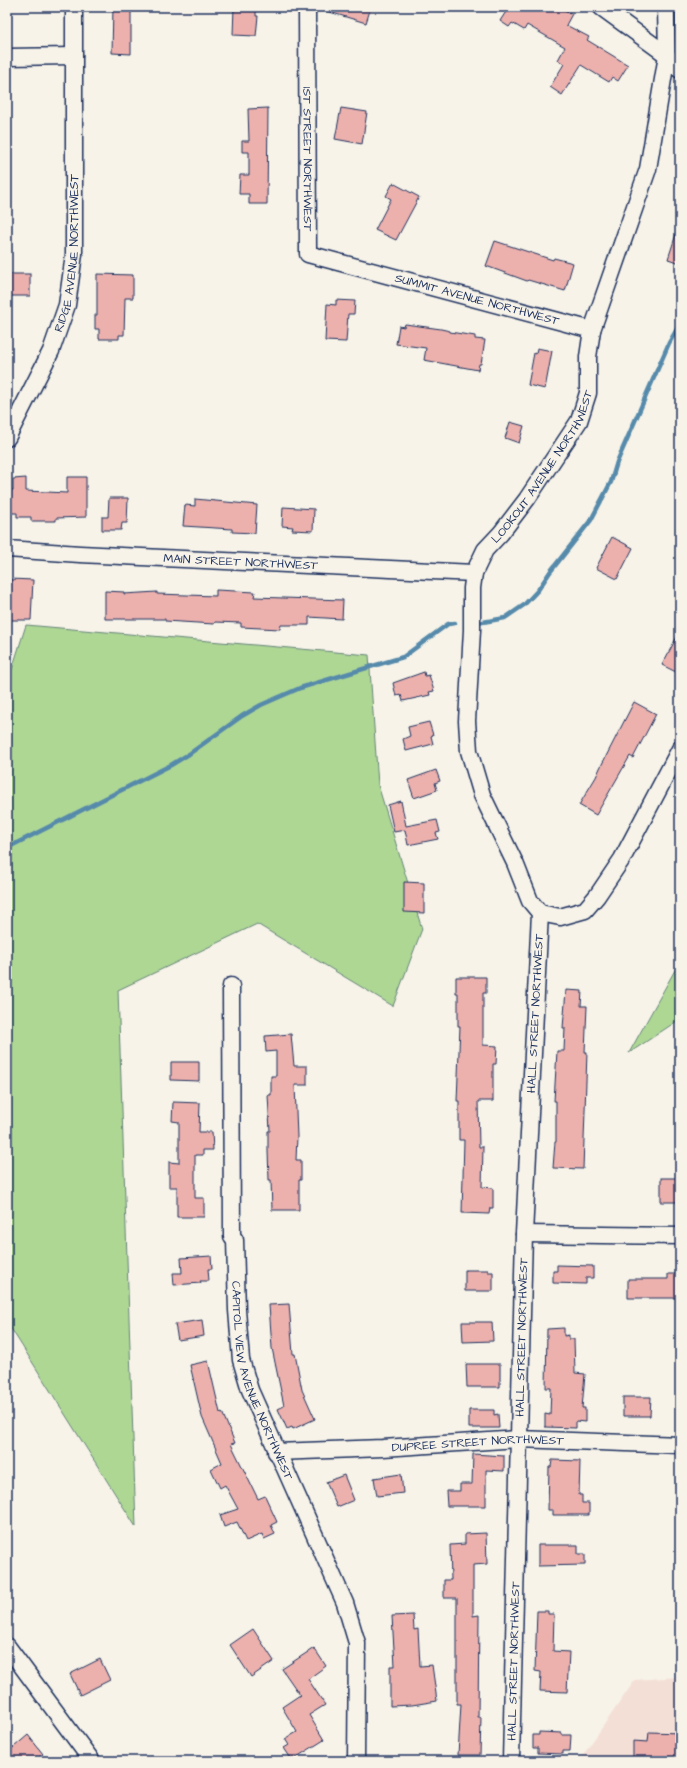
<svg xmlns="http://www.w3.org/2000/svg" width="687" height="1768" font-family="'Architects Daughter',sans-serif">
	<style>
		.built { fill: #f4dfd6 }
		.green { fill: #aed794; stroke: #648379 }
		.lines { fill: none; stroke-linecap: round; stroke-linejoin: round }
		.stream { stroke: #568aab; stroke-width: 4.5 }
		.building { fill: #edb1ad; stroke: #1b2f5e }
		.street-casing { stroke: #1b2f5e; stroke-width: 19 }
		.street { stroke: #f7f3e8; stroke-width: 16 }
		.labels { text-anchor: middle; stroke-width: 3; stroke-linejoin: round; paint-order: stroke }
		.street-label { font-size: 12px; fill: #1b2f5e; stroke: #f7f3e8 }
	</style>
	<rect width="100%" height="100%" fill="#f7f3e8"/>
	<filter id="ink" filterUnits="userSpaceOnUse"><feTurbulence type="fractalNoise" baseFrequency=".025" numOctaves="2"/><feDisplacementMap in="SourceGraphic" scale="8" xChannelSelector="R" yChannelSelector="G"/><feConvolveMatrix kernelMatrix="1 2 1 2 8 2 1 2 1" color-interpolation-filters="sRGB"/></filter>
	<g filter="url(#ink)">
		<polygon class="built" points="680,1677 680,1761 579,1761 635,1680"/>
		<g class="green">
			<polygon points="26,625 369,655 378,785 422,929 393,1006 257,924 118,990 136,1527 7,1322 7,685"/>
			<polygon points="680,961 680,1019 629,1053"/>
		</g>
		<g class="lines">
			<g class="stream">
				<polyline points="483,622 505,618 524,605 538,590 550,572 591,520 611,482 617,462 669,343 680,324"/>
				<polyline points="7,848 171,765 189,754 242,716 261,705 300,688 403,657 448,624 455,623"/>
			</g>
		</g>
		<g class="building">
			<polygon points="113,7 131,7 131,54 112,53"/>
			<polygon points="234,7 256,7 256,16 258,16 256,36 233,35"/>
			<polygon points="323,7 371,7 366,23 323,10"/>
			<polygon points="509,7 559,7 572,14 566,25 589,37 587,40 628,65 618,81 612,77 609,82 581,65 562,95 550,87 564,64 558,60 565,47 527,25 524,30 512,23 509,27 500,21"/>
			<polygon points="268,108 267,204 249,204 249,194 239,194 240,175 249,175 249,152 242,152 242,141 249,141 248,109"/>
			<polygon points="341,108 367,112 362,144 335,139"/>
			<polygon points="393,183 419,197 396,240 375,230 391,199 386,196"/>
			<polygon points="678,228 680,228 680,263 668,259"/>
			<polygon points="495,241 553,260 554,258 573,263 565,291 528,280 527,281 486,266"/>
			<rect x="7" y="274" width="23" height="22"/>
			<polygon points="97,274 133,275 133,298 125,298 124,335 119,335 119,339 99,339 99,329 95,329 95,315 97,315"/>
			<polygon points="336,300 355,301 354,314 348,314 346,342 325,341 327,304 336,305"/>
			<polygon points="405,324 441,329 450,331 450,332 475,336 475,339 485,340 481,364 479,364 478,370 424,360 426,348 396,344 399,326 404,327"/>
			<polygon points="537,348 552,351 545,389 528,385 534,353 536,354"/>
			<polygon points="510,422 524,426 519,443 505,438"/>
			<polygon points="67,477 86,477 86,517 56,518 56,521 31,521 31,517 17,517 17,513 8,513 8,490 13,490 13,479 26,478 26,491 67,493"/>
			<polygon points="109,498 128,498 127,523 122,523 121,530 102,530 102,517 108,517"/>
			<polygon points="195,499 257,505 255,533 232,532 232,529 183,526 185,505 195,506"/>
			<polygon points="283,507 314,509 313,531 292,530 293,527 282,526"/>
			<polygon points="612,537 633,548 617,579 596,568"/>
			<polygon points="11,579 33,580 31,620 9,620"/>
			<polygon points="216,590 255,592 254,597 343,600 342,619 309,617 309,625 281,625 280,629 241,627 241,623 215,622 214,624 165,621 165,619 105,619 105,591 124,592 124,594 157,592 157,594 216,596"/>
			<polygon points="680,631 680,674 662,665"/>
			<polygon points="424,672 425,676 429,675 434,691 429,692 430,695 403,701 401,695 396,696 393,683"/>
			<polygon points="634,702 656,714 633,758 630,756 596,815 579,805 596,777 600,768"/>
			<polygon points="429,722 433,735 431,736 433,744 406,751 403,739 410,736 408,727"/>
			<polygon points="436,770 440,781 435,783 437,790 414,798 408,780"/>
			<polygon points="401,801 406,826 437,820 440,832 436,833 438,839 408,845 405,830 394,832 388,805"/>
			<polygon points="404,882 424,883 424,913 404,912"/>
			<polygon points="456,977 486,977 486,993 483,993 483,1045 497,1046 496,1064 493,1064 493,1101 478,1101 479,1147 483,1147 482,1187 493,1188 493,1208 490,1208 489,1214 462,1213 464,1140 459,1140 459,1101 457,1101 460,1026 458,1026 458,993 456,993"/>
			<polygon points="566,990 582,991 581,1006 587,1006 585,1052 587,1052 583,1169 553,1168 555,1142 556,1142 556,1101 554,1101 557,1051 564,1051 565,1028 563,1028"/>
			<polygon points="291,1034 294,1066 307,1066 307,1085 295,1085 297,1137 296,1160 301,1160 301,1180 299,1180 299,1210 272,1210 271,1180 269,1180 268,1151 268,1131 270,1131 268,1095 271,1095 271,1076 276,1076 276,1051 266,1052 265,1036"/>
			<polygon points="171,1062 199,1062 199,1081 171,1080"/>
			<polygon points="173,1102 200,1103 199,1132 212,1132 213,1150 203,1150 203,1155 195,1155 195,1198 204,1198 204,1217 177,1217 177,1187 169,1187 169,1162 179,1163 179,1122 172,1121"/>
			<rect x="661" y="1178" width="19" height="24"/>
			<polygon points="211,1256 212,1269 208,1269 209,1281 200,1281 201,1283 174,1285 173,1273 182,1273 181,1258"/>
			<polygon points="557,1265 593,1266 593,1278 586,1278 586,1284 553,1283 553,1271 557,1271"/>
			<polygon points="465,1270 488,1270 488,1272 493,1272 493,1291 465,1291"/>
			<polygon points="668,1274 680,1274 680,1298 628,1298 628,1279 668,1279"/>
			<polygon points="289,1304 293,1354 295,1354 302,1390 315,1419 293,1429 292,1427 287,1429 278,1409 284,1406 272,1348 269,1305"/>
			<polygon points="202,1320 204,1336 178,1340 175,1324"/>
			<polygon points="462,1322 492,1322 493,1341 463,1342"/>
			<polygon points="564,1328 564,1336 569,1335 569,1339 574,1339 575,1373 585,1374 582,1408 585,1408 585,1422 576,1421 576,1428 545,1427 545,1414 550,1415 551,1388 546,1388 547,1329"/>
			<polygon points="208,1361 220,1413 222,1412 235,1443 231,1444 258,1499 265,1496 277,1522 271,1525 275,1534 264,1539 262,1534 246,1541 237,1522 224,1527 220,1515 238,1509 225,1485 220,1488 211,1469 222,1463 202,1417 190,1365"/>
			<polygon points="466,1364 500,1364 500,1387 467,1387"/>
			<polygon points="623,1397 651,1397 650,1416 623,1416"/>
			<polygon points="469,1410 494,1410 494,1415 498,1414 499,1428 469,1428"/>
			<polygon points="473,1454 504,1456 504,1471 486,1470 486,1506 447,1506 446,1491 460,1491 460,1484 472,1484"/>
			<polygon points="552,1460 580,1461 579,1495 582,1495 582,1503 589,1503 589,1515 553,1515 553,1510 548,1510 549,1467 551,1467"/>
			<polygon points="401,1474 403,1493 377,1496 374,1478"/>
			<polygon points="344,1475 354,1500 337,1507 326,1482"/>
			<polygon points="486,1533 487,1564 473,1565 473,1616 479,1615 478,1717 481,1717 480,1755 458,1755 461,1704 457,1704 457,1598 444,1598 444,1580 451,1580 450,1545 465,1544 465,1534"/>
			<polygon points="538,1545 578,1545 578,1554 585,1554 585,1565 538,1566"/>
			<polygon points="537,1611 548,1611 548,1614 554,1614 553,1651 569,1652 567,1692 540,1691 541,1672 535,1671"/>
			<polygon points="413,1615 414,1630 418,1629 420,1666 432,1665 437,1701 412,1705 390,1706 390,1666 395,1666 392,1616"/>
			<polygon points="253,1629 274,1661 251,1677 230,1645"/>
			<polygon points="314,1648 326,1666 308,1679 325,1705 309,1715 324,1740 292,1760 284,1748 289,1745 285,1739 297,1732 282,1707 300,1695 282,1669"/>
			<polygon points="100,1659 110,1680 80,1695 70,1674"/>
			<polygon points="539,1732 562,1733 562,1735 571,1735 570,1751 563,1751 563,1754 538,1753 538,1748 533,1748 533,1735 539,1735"/>
			<polygon points="649,1732 680,1733 680,1761 633,1761 633,1741 648,1742"/>
			<polygon points="28,1735 43,1754 35,1761 7,1761 7,1753"/>
		</g>
		<g class="lines">
			<defs>
				<g id="street">
					<path id="s1" d="M307,7L308,254L592,330"/>
					<polyline points="601,7 667,55 680,70"/>
					<polyline points="7,57 74,56"/>
					<path id="s2" d="M7,438L51,351L67,305L74,254V7"/>
					<path id="s3" d="M7,549L80,554L474,573"/>
					<path id="s4" d="M540,913L530,901L515,863L482,795L469,751L467,721L472,630V588L474,573L485,550L501,533L527,499L579,421L588,393V357L592,330L648,169L667,55L666,7"/>
					<polyline points="540,913 560,917 585,910 597,896 622,859 680,749"/>
					<path id="s5" d="M231,986L232,1236L235,1240L237,1310L241,1360L250,1390L345,1603L357,1643L356,1761"/>
					<polyline points="524,1234 680,1236"/>
					<path id="s6" d="M276,1452L383,1448L518,1439L680,1445"/>
					<polyline points="7,1646 92,1761"/>
					<path id="s7" d="M511,1761L524,1234L540,913"/>
				</g>
			</defs>
			<use href="#street" class="street-casing"/>
			<use href="#street" class="street"/>
		</g>
	</g>
	<g class="labels">
		<g class="street-label">
			<text dy="4" stroke="none"><textPath href="#s1" startOffset="152">1ST STREET NORTHWEST</textPath></text>
			<text dy="4" stroke="none"><textPath href="#s2" startOffset="198">RIDGE AVENUE NORTHWEST</textPath></text>
			<text dy="4" stroke="none"><textPath href="#s1" startOffset="422">SUMMIT AVENUE NORTHWEST</textPath></text>
			<text dy="4" stroke="none"><textPath href="#s4" startOffset="484">LOOKOUT AVENUE NORTHWEST</textPath></text>
			<text dy="4" stroke="none"><textPath href="#s3" startOffset="234">MAIN STREET NORTHWEST</textPath></text>
			<text dy="4" stroke="none"><textPath href="#s7" startOffset="748">HALL STREET NORTHWEST</textPath></text>
			<text dy="4" stroke="none"><textPath href="#s7" startOffset="424">HALL STREET NORTHWEST</textPath></text>
			<text dy="4" stroke="none"><textPath href="#s5" startOffset="400">CAPITOL VIEW AVENUE NORTHWEST</textPath></text>
			<text dy="4" stroke="none"><textPath href="#s6" startOffset="202">DUPREE STREET NORTHWEST</textPath></text>
			<text dy="4" stroke="none"><textPath href="#s7" startOffset="100">HALL STREET NORTHWEST</textPath></text>
		</g>
	</g>
	<rect width="687" height="1768" fill="none" stroke="#f7f3e8" stroke-width="24"/>
	<rect x="12" y="12" width="663" height="1744" fill="none" stroke="#1b2f5e" stroke-width="1.5" filter="url(#ink)"/>
</svg>
